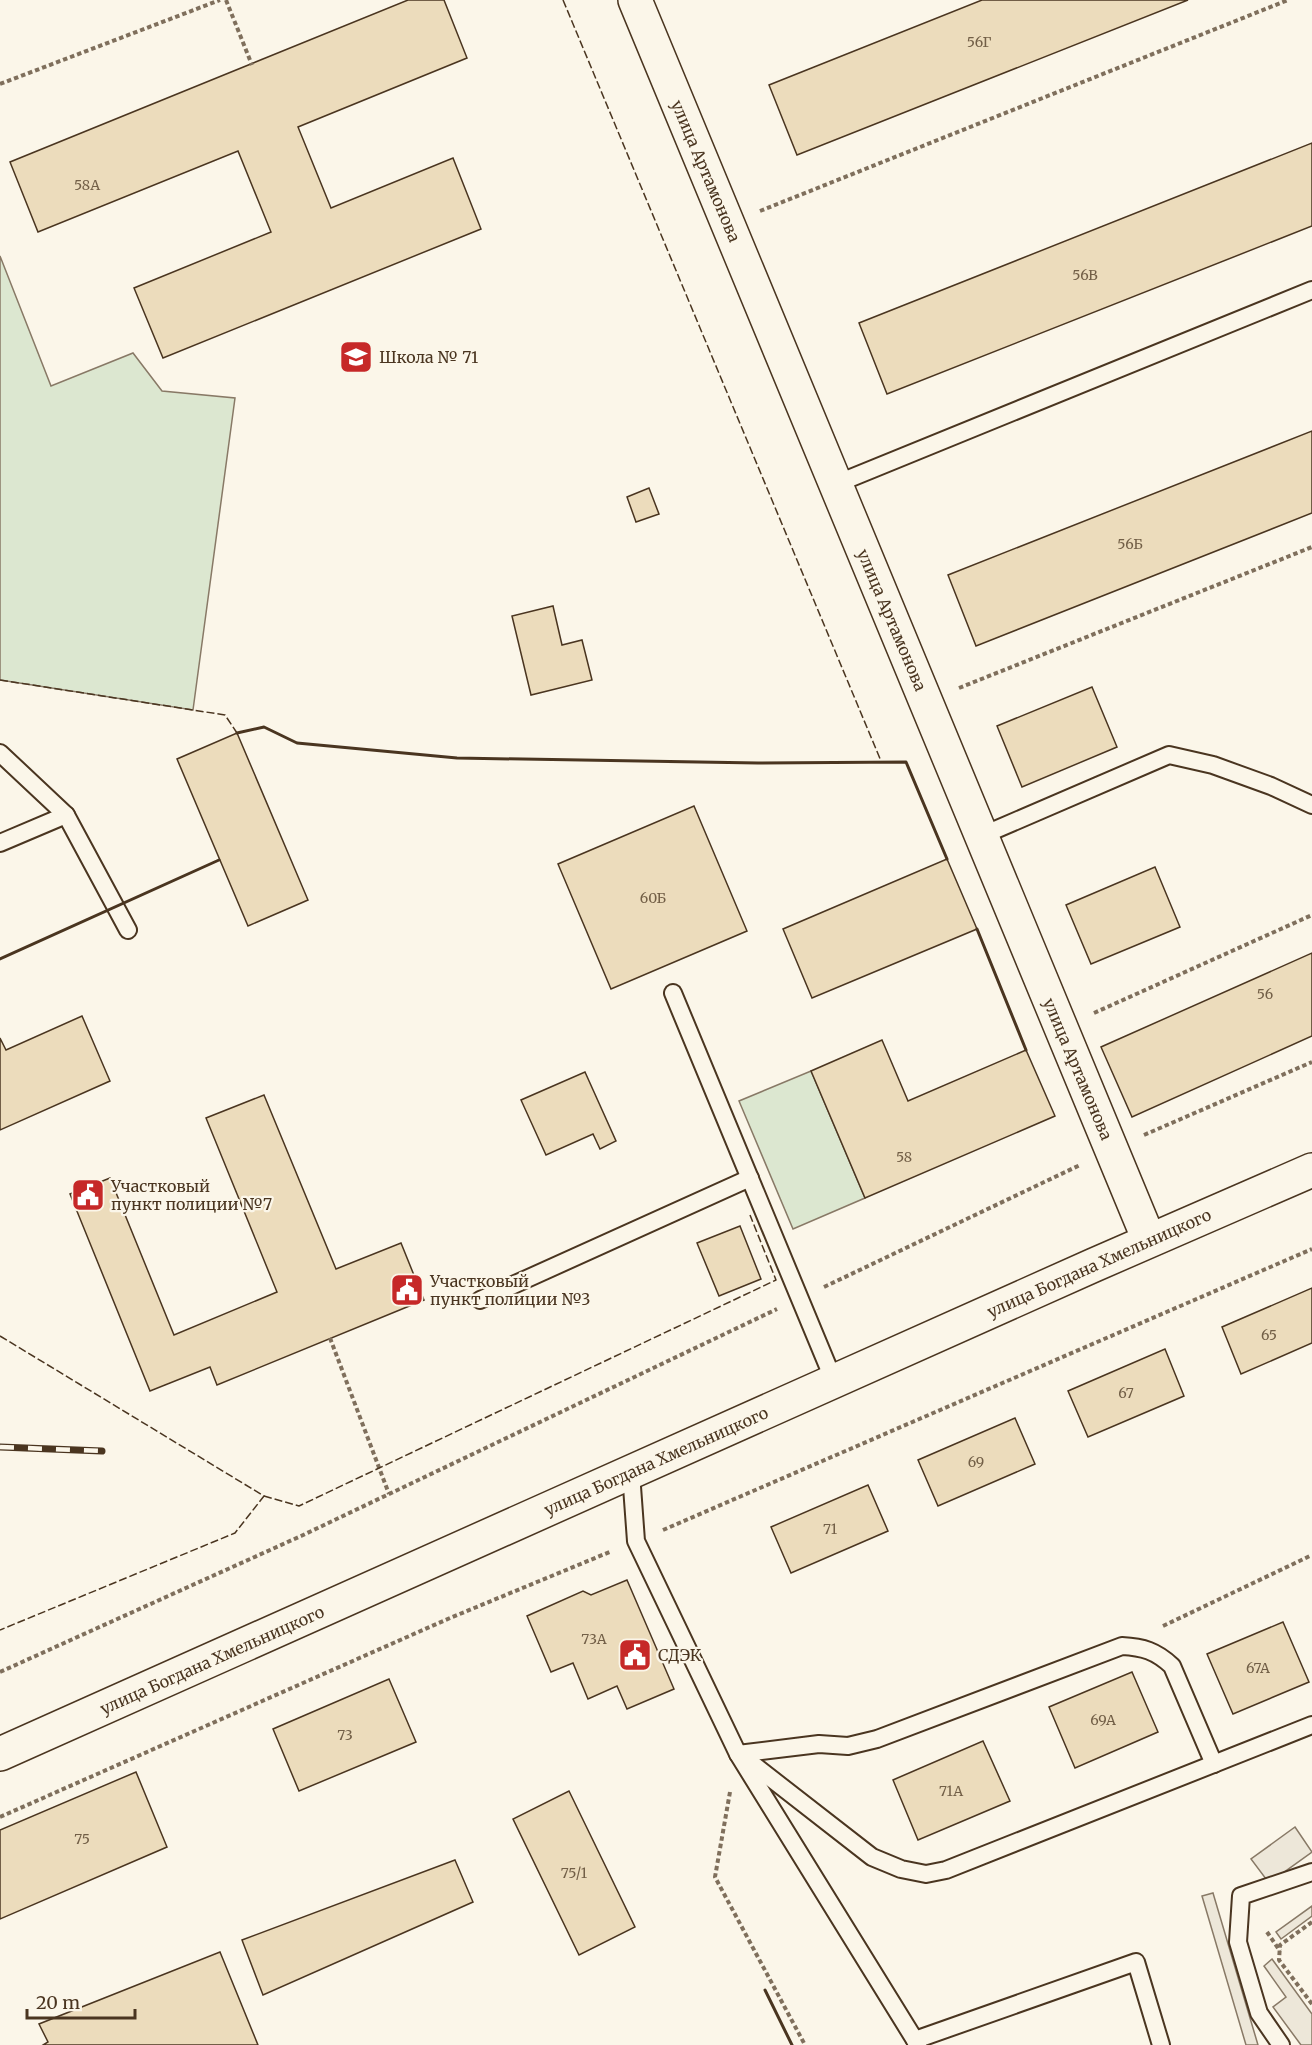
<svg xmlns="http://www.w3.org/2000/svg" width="1312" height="2045" font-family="Merriweather,serif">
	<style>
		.green { fill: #dce7d0; stroke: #887966; stroke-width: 1.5 }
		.parking { fill: #ede7d9; stroke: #887966; stroke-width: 1.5 }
		.building { fill: #ecdcbc; stroke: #4a3520; stroke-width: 1.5 }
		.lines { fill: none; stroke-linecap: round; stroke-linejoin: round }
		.lane-casing { stroke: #4a3520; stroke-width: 20 }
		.street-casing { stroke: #4a3520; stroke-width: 36 }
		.secondary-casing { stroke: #4a3520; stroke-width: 36 }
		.path { stroke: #7f6f5c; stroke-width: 4; stroke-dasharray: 4.5 3; stroke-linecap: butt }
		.lane { stroke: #fbf6e9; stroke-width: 16 }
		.street { stroke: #fbf6e9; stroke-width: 33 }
		.secondary { stroke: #fbf6e9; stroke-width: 33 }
		.rail-casing { stroke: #4a3520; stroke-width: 7 }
		.rail { stroke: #fbf6e9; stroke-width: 4.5; stroke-dasharray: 14; stroke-linecap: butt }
		.fence { stroke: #4a3520; stroke-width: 1.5; stroke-dasharray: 8 3; stroke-linecap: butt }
		.wall { stroke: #4a3520; stroke-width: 3 }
		.labels { text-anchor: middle; stroke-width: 4.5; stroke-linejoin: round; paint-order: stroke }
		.number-label { font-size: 14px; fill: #725f47 }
		.street-label { font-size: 16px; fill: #4a3520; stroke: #fbf6e9 }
		.poi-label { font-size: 16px; fill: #4a3520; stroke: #fbf6e9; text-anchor: start }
	</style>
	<rect width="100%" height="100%" fill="#fbf6e9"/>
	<g class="green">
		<polygon points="0,256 51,386 133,353 162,391 235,398 193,710 0,680"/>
		<polygon points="811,1071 865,1198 793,1229 739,1101"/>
	</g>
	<g class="parking">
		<polygon points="1295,1827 1312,1852 1269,1883 1251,1859"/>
		<polygon points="1213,1893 1258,2045 1246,2045 1202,1896"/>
		<polygon points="1312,1906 1312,1916 1281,1939 1276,1932"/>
		<polygon points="1272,1959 1312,2014 1312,2045 1301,2045 1273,2007 1286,1997 1264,1966"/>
	</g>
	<g class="building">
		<polygon points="408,0 444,0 467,58 298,127 331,208 453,158 481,229 163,358 134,288 271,232 238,151 38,232 10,162"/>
		<polygon points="982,0 1188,0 797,155 769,85"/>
		<polygon points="1312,143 1312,226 887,394 859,323"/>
		<polygon points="1312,431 1312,513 976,646 948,575"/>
		<polygon points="649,488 659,514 636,522 627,497"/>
		<polygon points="553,606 562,645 582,640 592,680 531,695 512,616"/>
		<polygon points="1092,687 1117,747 1022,787 997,726"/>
		<polygon points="237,733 308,900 248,926 177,759"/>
		<polygon points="694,806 747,931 611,989 558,864"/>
		<polygon points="947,859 977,929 812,998 783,929"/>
		<polygon points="1155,867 1180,927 1091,964 1066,905"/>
		<polygon points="1312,953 1312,1036 1132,1117 1101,1047"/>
		<polygon points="82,1016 110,1081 0,1130 0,1038 6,1050"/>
		<polygon points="882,1040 908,1101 1026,1050 1055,1116 865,1198 811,1071"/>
		<polygon points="585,1072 616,1141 600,1149 593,1134 546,1155 521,1100"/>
		<polygon points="264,1095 336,1269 401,1243 424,1300 217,1385 210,1367 150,1391 70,1194 110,1178 174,1335 277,1292 206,1118"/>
		<polygon points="740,1226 761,1279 719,1296 697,1243"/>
		<polygon points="1312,1288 1312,1343 1241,1374 1222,1327"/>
		<polygon points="1165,1349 1184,1396 1088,1437 1068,1391"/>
		<polygon points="1015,1418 1035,1464 938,1506 918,1460"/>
		<polygon points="868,1485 888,1531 791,1573 771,1527"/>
		<polygon points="627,1580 674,1689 627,1709 617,1686 588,1699 573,1663 551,1672 527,1616 583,1591 591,1595"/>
		<polygon points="1283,1622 1309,1682 1233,1714 1207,1654"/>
		<polygon points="1132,1672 1158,1732 1075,1768 1049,1707"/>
		<polygon points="389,1679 416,1742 299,1791 273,1729"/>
		<polygon points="983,1741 1010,1801 918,1840 893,1780"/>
		<polygon points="136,1772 167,1847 0,1919 0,1830"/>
		<polygon points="569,1791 635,1927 579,1955 513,1819"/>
		<polygon points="455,1860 473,1902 263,1995 242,1940"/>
		<polygon points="220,1952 258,2045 43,2045 48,2042 39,2024"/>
	</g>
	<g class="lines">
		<defs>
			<g id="lane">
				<polyline points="836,484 1312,290"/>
				<polyline points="0,753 66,815 128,930"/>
				<polyline points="981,836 1169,755 1213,765 1271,786 1312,805"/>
				<polyline points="0,843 66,815"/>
				<polyline points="673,993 834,1381"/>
				<polyline points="480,1300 750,1178"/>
				<polyline points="631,1473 636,1541 738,1754 918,2045"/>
				<path d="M738,1754L819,1744L848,1746L877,1739L1122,1646C1143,1647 1156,1651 1172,1666L1214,1764"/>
				<polyline points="746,1759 872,1857 901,1869 926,1874 946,1870 1312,1725"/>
				<polyline points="915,2040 1136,1962 1161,2045"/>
				<polyline points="1281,2045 1259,2013 1238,1942 1241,1896 1312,1872"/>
			</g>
			<polyline id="street" points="635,0 1149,1240"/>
			<polyline id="secondary" points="0,1754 1094,1265 1312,1170"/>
		</defs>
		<use href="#lane" class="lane-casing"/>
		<use href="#street" class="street-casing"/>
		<use href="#secondary" class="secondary-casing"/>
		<g class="path">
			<polyline points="226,0 252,65"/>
			<polyline points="0,84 220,0"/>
			<polyline points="760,211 1288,0"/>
			<polyline points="959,688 1312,547"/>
			<polyline points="1094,1013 1312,915"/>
			<polyline points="1144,1135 1312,1062"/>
			<polyline points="824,1287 1080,1165"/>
			<polyline points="330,1338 389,1494"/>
			<polyline points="663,1530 1312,1249"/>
			<polyline points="1163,1626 1312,1555"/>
			<polyline points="0,1672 301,1536 777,1309"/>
			<polyline points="730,1792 715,1877 805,2045"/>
			<polyline points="0,1817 450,1618 612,1551"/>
			<polyline points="1312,1922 1280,1945 1279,1960 1312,2004"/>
			<polyline points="1267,1932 1280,1951"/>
		</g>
		<use href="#lane" class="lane"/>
		<use href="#street" class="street"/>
		<use href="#secondary" class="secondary"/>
		<defs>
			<polyline id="rail" points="0,1447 102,1451"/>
		</defs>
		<use href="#rail" class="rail-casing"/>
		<use href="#rail" class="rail"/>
		<g class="fence">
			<polyline points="563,0 881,761"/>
			<polyline points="0,680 225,715 237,733"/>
			<polyline points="0,1336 264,1496 235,1533 0,1630"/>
			<polyline points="264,1496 299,1506 776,1280 750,1215"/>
		</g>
		<g class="wall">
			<polyline points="237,733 264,727 297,743 457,758 758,763 906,762 947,859"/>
			<polyline points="977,929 1026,1050"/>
			<polyline points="0,959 219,860"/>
			<polyline points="765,1990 792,2045"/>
		</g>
	</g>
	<defs>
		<symbol id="school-square" viewBox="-11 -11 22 22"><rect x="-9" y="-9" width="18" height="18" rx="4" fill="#c62828" stroke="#fbf6e9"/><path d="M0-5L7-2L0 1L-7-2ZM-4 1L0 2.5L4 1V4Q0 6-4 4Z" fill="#fff"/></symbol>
		<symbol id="civic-square" viewBox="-11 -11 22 22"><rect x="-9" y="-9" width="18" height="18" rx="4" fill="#c62828" stroke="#fbf6e9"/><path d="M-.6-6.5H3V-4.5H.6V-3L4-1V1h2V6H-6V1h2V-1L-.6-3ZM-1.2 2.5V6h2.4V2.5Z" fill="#fff"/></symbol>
	</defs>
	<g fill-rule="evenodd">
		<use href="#school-square" x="337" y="338" width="38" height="38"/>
		<use href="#civic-square" x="69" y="1176" width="38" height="38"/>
		<use href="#civic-square" x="388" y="1271" width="38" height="38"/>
		<use href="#civic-square" x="616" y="1636" width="38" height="38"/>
	</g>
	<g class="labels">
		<g class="number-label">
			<text x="979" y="47">56Г</text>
			<text x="87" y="190">58А</text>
			<text x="1085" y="280">56В</text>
			<text x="1130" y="549">56Б</text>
			<text x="653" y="903">60Б</text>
			<text x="1265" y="999">56</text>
			<text x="904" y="1162">58</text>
			<text x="1269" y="1340">65</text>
			<text x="1126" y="1398">67</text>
			<text x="976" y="1467">69</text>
			<text x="830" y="1534">71</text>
			<text x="594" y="1644">73А</text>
			<text x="1258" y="1673">67А</text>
			<text x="1103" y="1725">69А</text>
			<text x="345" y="1740">73</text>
			<text x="951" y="1796">71А</text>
			<text x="82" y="1844">75</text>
			<text x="574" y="1878">75/1</text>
		</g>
		<g class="street-label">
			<text transform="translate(706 171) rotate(67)" y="6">улица Артамонова</text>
			<text transform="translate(892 620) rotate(67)" y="6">улица Артамонова</text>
			<text transform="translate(1078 1069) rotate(67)" y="6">улица Артамонова</text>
			<text transform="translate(1099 1263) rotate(-24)" y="6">улица Богдана Хмельницкого</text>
			<text transform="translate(656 1461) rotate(-24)" y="6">улица Богдана Хмельницкого</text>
			<text transform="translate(212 1660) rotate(-24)" y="6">улица Богдана Хмельницкого</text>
		</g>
		<g class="poi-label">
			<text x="379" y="363">Школа № 71</text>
			<text x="111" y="1192">Участковый<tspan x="111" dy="18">пункт полиции №7</tspan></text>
			<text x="430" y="1287">Участковый<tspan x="430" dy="18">пункт полиции №3</tspan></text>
			<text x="658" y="1661">СДЭК</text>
		</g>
	</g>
	<path d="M27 2009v9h108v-9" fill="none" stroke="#4a3520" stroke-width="3"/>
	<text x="36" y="2009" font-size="18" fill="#4a3520" stroke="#fbf6e9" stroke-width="4.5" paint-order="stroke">20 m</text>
</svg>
